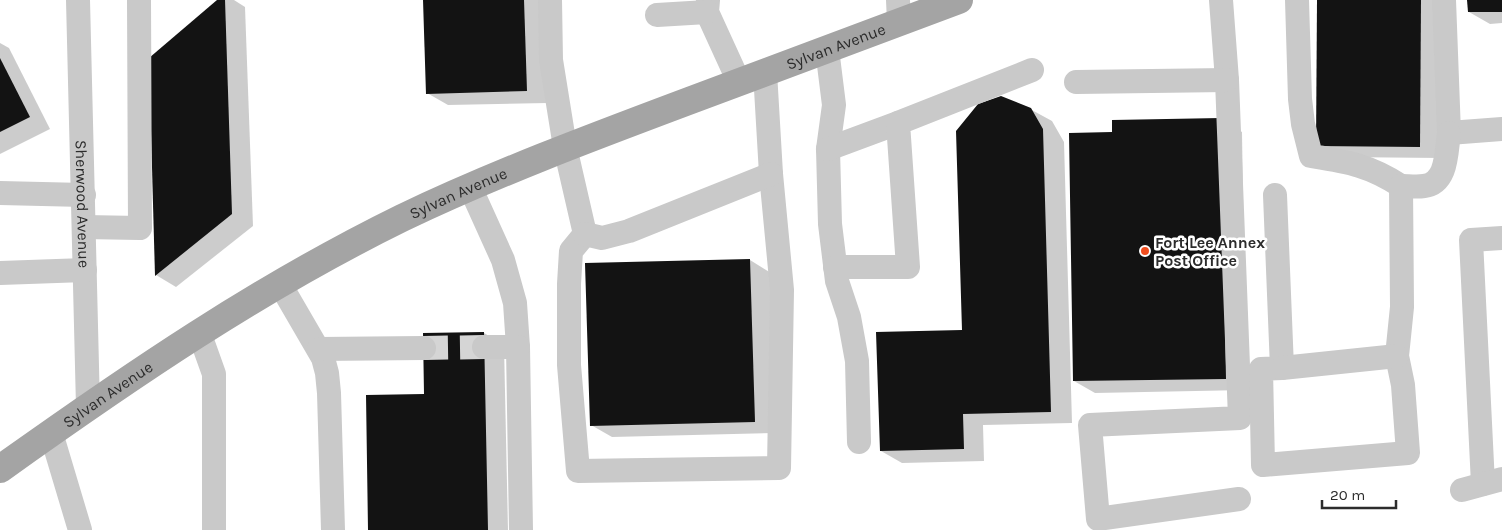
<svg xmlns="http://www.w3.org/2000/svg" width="1502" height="530" font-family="Karla,sans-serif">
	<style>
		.shadow { fill: #0003 }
		.building { fill: #131313 }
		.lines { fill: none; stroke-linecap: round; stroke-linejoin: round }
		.minor-tunnel { stroke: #d5d5d5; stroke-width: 24; stroke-dasharray: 24 12; stroke-linecap: butt }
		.minor { stroke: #c9c9c9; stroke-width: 24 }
		.major { stroke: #a4a4a4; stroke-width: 28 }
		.poi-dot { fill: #f24e1f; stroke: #fff; stroke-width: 2 }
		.labels { text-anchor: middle; stroke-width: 5; stroke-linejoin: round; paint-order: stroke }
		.street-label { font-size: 16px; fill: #2c2c2c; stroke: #fff }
		.poi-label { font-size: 16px; font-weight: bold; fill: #2c2c2c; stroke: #fff; text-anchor: start }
	</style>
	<rect width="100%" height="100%" fill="#fff"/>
	<g class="shadow">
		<polygon points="219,0 234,0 245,7 253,226 176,287 156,275 150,58"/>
		<polygon points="424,0 545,0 548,103 448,105 427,93"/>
		<polygon points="1318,0 1441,0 1441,158 1338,157 1317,145"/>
		<polygon points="1469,0 1502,0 1502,23 1490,24 1469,12"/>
		<polygon points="0,43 9,48 50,129 0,154"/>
		<polygon points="1030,109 1052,121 1064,142 1072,423 983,425 984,461 902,463 881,451 963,331"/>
		<polygon points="1221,119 1242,132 1246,390 1095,393 1074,381 1113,133"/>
		<polygon points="750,260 771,273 776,433 612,437 591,425"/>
		<polygon points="484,333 504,345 508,530 369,530"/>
	</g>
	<g class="building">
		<polygon points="217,0 225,0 232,214 155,276 149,58"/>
		<polygon points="423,0 524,0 527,91 426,94"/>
		<polygon points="1317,0 1421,0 1420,147 1316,146"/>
		<polygon points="1467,0 1502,0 1502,12 1468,12"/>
		<polygon points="0,58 30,117 0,132"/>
		<polygon points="1001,96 1031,108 1043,129 1051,412 963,414 964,449 880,451 876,332 962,330 956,131 978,104"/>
		<polygon points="1221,118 1226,379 1073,381 1069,133 1112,132 1112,120"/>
		<polygon points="750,259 755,422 590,426 585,263"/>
		<polygon points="484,332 488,530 368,530 366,395 424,394 423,333"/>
	</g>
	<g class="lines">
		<polyline class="minor-tunnel" points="424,348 484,347"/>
		<g class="minor">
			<path id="s1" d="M78,0L88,407"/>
			<polyline points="550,0 551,60 565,147 585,234 571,251 569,284 569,365 578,471 779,468 782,290 771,174 765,72"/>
			<polyline points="708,0 707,12 739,82"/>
			<polyline points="898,0 899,22"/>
			<polyline points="1221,0 1227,80 1240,418 1090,425 1098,519 1239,499"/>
			<path d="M1297,0L1300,99L1303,124L1311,156C1348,162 1369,165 1401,186"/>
			<polyline points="1444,0 1449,133 1502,129"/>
			<polyline points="657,15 707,12"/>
			<polyline points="827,49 834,105 828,149 830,224 837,281 849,317 857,361 859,442"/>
			<polyline points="1076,82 1227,80"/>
			<polyline points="828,149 898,123"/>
			<polyline points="470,187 503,260 515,303 518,347 521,530"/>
			<polyline points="0,193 84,195"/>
			<path d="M1275,195L1282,368L1261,369L1263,465L1408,453L1403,385L1397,356L1402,307L1401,186C1408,186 1417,187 1424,186C1448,183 1446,151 1449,133"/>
			<polyline points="84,227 140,228 139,0"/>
			<polyline points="585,234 602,238 629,231 771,174"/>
			<polyline points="835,267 908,267 898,123 1032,70"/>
			<polyline points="0,273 85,270"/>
			<polyline points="280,284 323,358 327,373 329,393 333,530"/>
			<polyline points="199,332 214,374 214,530"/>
			<polyline points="484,347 518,347"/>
			<polyline points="319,349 424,348"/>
			<polyline points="1282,368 1397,356"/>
			<polyline points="51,433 80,530"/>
			<polyline points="1483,484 1471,240 1502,238"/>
			<polyline points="1462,490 1502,479"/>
		</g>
		<path class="major" id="s2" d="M0,469C129,377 259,288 402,218C494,174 590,138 686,102C777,68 868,34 959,0"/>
	</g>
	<circle class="poi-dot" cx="1145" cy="251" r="5"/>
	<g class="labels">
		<g class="street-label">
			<text dy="6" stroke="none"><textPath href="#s2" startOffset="941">Sylvan Avenue</textPath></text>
			<text dy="6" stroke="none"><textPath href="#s2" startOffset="536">Sylvan Avenue</textPath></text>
			<text dy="6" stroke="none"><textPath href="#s1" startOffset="204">Sherwood Avenue</textPath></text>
			<text dy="6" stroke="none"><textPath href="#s2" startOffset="131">Sylvan Avenue</textPath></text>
		</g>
		<g class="poi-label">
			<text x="1155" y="248">Fort Lee Annex<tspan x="1155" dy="18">Post Office</tspan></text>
		</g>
	</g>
	<path d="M1322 500v8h74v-8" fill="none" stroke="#2c2c2c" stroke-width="2.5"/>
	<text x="1330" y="500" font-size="15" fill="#2c2c2c" stroke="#ffffff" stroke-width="4" paint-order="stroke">20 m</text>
</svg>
